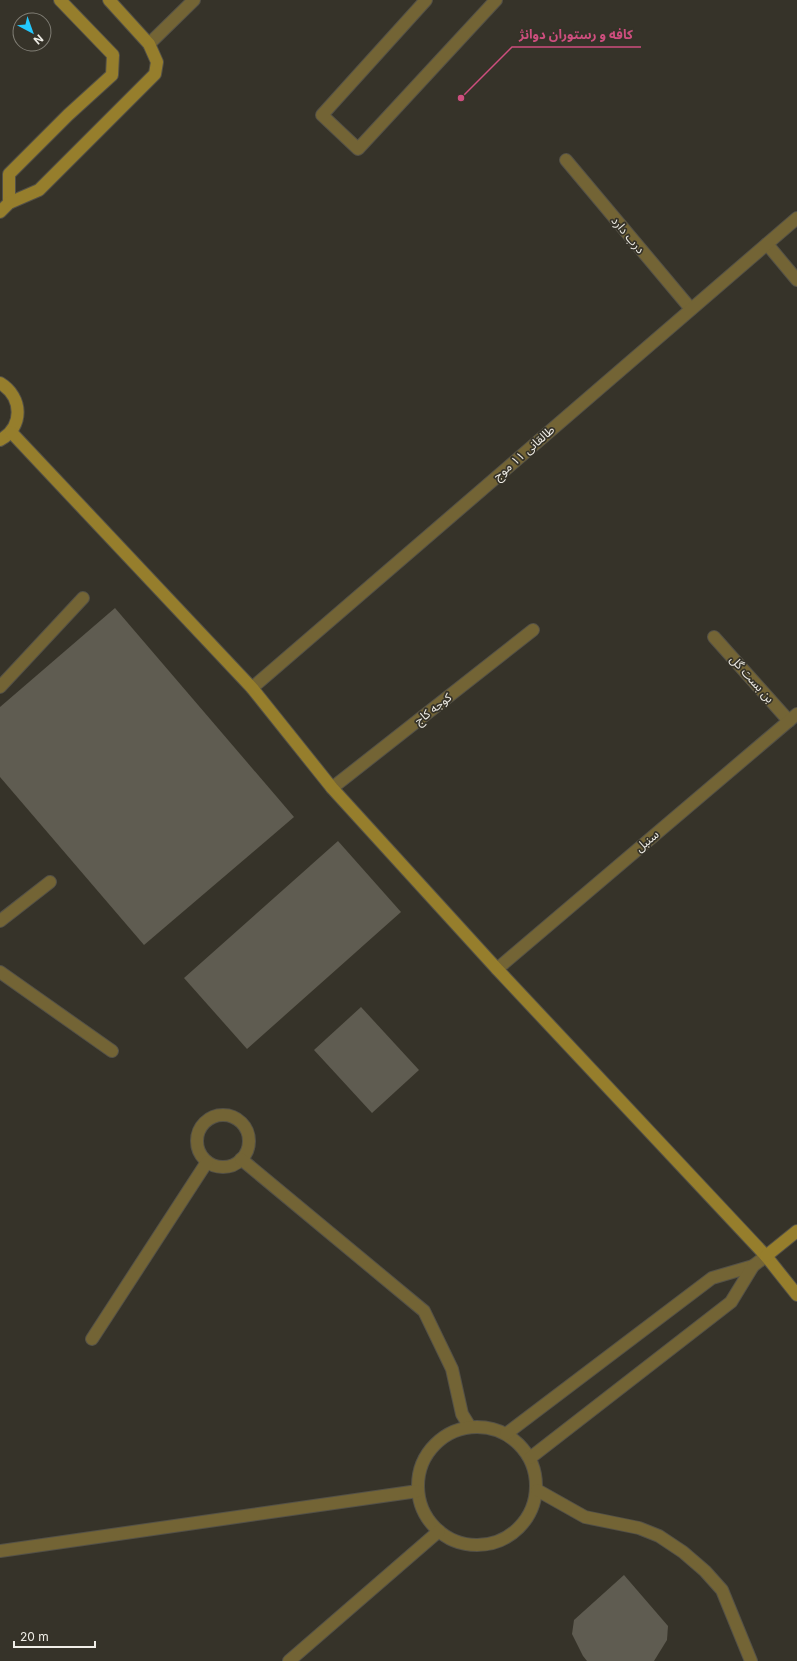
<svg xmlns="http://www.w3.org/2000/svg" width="797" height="1661" font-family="Inter,'Noto Sans Arabic',sans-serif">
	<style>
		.building { fill: #5f5c51 }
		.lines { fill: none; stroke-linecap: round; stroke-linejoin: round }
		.lane-casing { stroke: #545147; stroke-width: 14 }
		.street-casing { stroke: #545147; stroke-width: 14 }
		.secondary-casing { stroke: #545147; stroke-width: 14 }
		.lane { stroke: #736435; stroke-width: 12 }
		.street { stroke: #736435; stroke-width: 12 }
		.secondary { stroke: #967e2c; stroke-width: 12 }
		.labels { text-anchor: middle; stroke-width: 3.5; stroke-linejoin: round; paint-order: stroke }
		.street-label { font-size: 12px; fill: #f0eee7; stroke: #363329 }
		.leader { fill: none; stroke: #ce4e7e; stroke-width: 1.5 }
		.callout-dot { fill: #ce4e7e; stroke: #363329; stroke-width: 1.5 }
		.callout-label { font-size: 13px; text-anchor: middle; font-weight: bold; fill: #ce4e7e; stroke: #363329; stroke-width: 3.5; stroke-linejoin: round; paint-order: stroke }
	</style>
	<rect width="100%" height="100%" fill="#363329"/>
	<g class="building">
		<polygon points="115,608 294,817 144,945 0,777 0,707"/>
		<polygon points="338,841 401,912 247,1049 184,978"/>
		<polygon points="361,1007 419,1070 372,1113 314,1050"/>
		<polygon points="624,1575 668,1626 667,1640 654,1661 587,1661 583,1656 572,1634 574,1620"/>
	</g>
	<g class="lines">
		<defs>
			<g id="lane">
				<polyline points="0,687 83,598"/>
				<polyline points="0,921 50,882"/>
				<polyline points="0,972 112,1051"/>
				<circle cx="223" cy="1141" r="26"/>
				<polyline points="241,1159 424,1311 452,1369 462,1414 470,1427"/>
				<polyline points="92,1339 207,1162"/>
				<circle cx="477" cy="1486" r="59"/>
				<polyline points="506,1434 712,1278 753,1266"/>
				<polyline points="530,1458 731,1302 753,1266 766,1256"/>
				<polyline points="537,1490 585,1517 639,1528 659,1536 683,1552 705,1571 722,1590 751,1661"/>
				<polyline points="0,1551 418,1491"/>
				<polyline points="289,1661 439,1531"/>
			</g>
			<g id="street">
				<polyline points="426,0 322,115 358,149 496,0"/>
				<polyline points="149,44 194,0"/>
				<polyline points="566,160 691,309"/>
				<polyline points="767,244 797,280"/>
				<polyline points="714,637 789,721"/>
				<polyline points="252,688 797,218"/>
				<polyline points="332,788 533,630"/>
				<polyline points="497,969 797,714"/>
			</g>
			<g id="secondary">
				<polyline points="9,203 9,174 68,115 112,75 113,55 60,0"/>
				<polyline points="0,212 9,203 39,190 155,74 157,62 149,44 109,0"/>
				<path d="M0,383C23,397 24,427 0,440"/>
				<polyline points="11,432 252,688 332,788 497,969 766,1256 797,1295"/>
				<polyline points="766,1256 797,1231"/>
			</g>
		</defs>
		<use href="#lane" class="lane-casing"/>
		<use href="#street" class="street-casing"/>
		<use href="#secondary" class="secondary-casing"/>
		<use href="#lane" class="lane"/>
		<use href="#street" class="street"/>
		<use href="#secondary" class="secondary"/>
	</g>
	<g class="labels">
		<g class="street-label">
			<text transform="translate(628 235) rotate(50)" y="4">درب دارد</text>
			<text transform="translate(524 453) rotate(-41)" y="4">طالقانی ۱۱ موج</text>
			<text transform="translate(752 679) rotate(48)" y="4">بن بست گل</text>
			<text transform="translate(433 709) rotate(-38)" y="4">کوجه کاج</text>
			<text transform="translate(647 841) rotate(-40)" y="4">سنبل</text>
		</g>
	</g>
	<path class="leader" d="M461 98L512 47H641"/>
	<circle class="callout-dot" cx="461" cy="98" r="4"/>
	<g class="callout-label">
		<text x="576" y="39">کافه و رستوران دوانژ</text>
	</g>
	<g transform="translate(32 32) rotate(139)"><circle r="19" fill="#363329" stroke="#807e75"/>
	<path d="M0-3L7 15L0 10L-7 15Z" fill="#23c9fe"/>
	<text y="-6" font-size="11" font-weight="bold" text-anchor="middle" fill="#f0eee7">N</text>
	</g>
	<path d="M14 1641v6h81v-6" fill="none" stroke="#f0eee7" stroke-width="2"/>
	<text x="20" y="1641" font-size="12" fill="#f0eee7" stroke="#363329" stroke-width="3" paint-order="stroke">20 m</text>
</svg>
